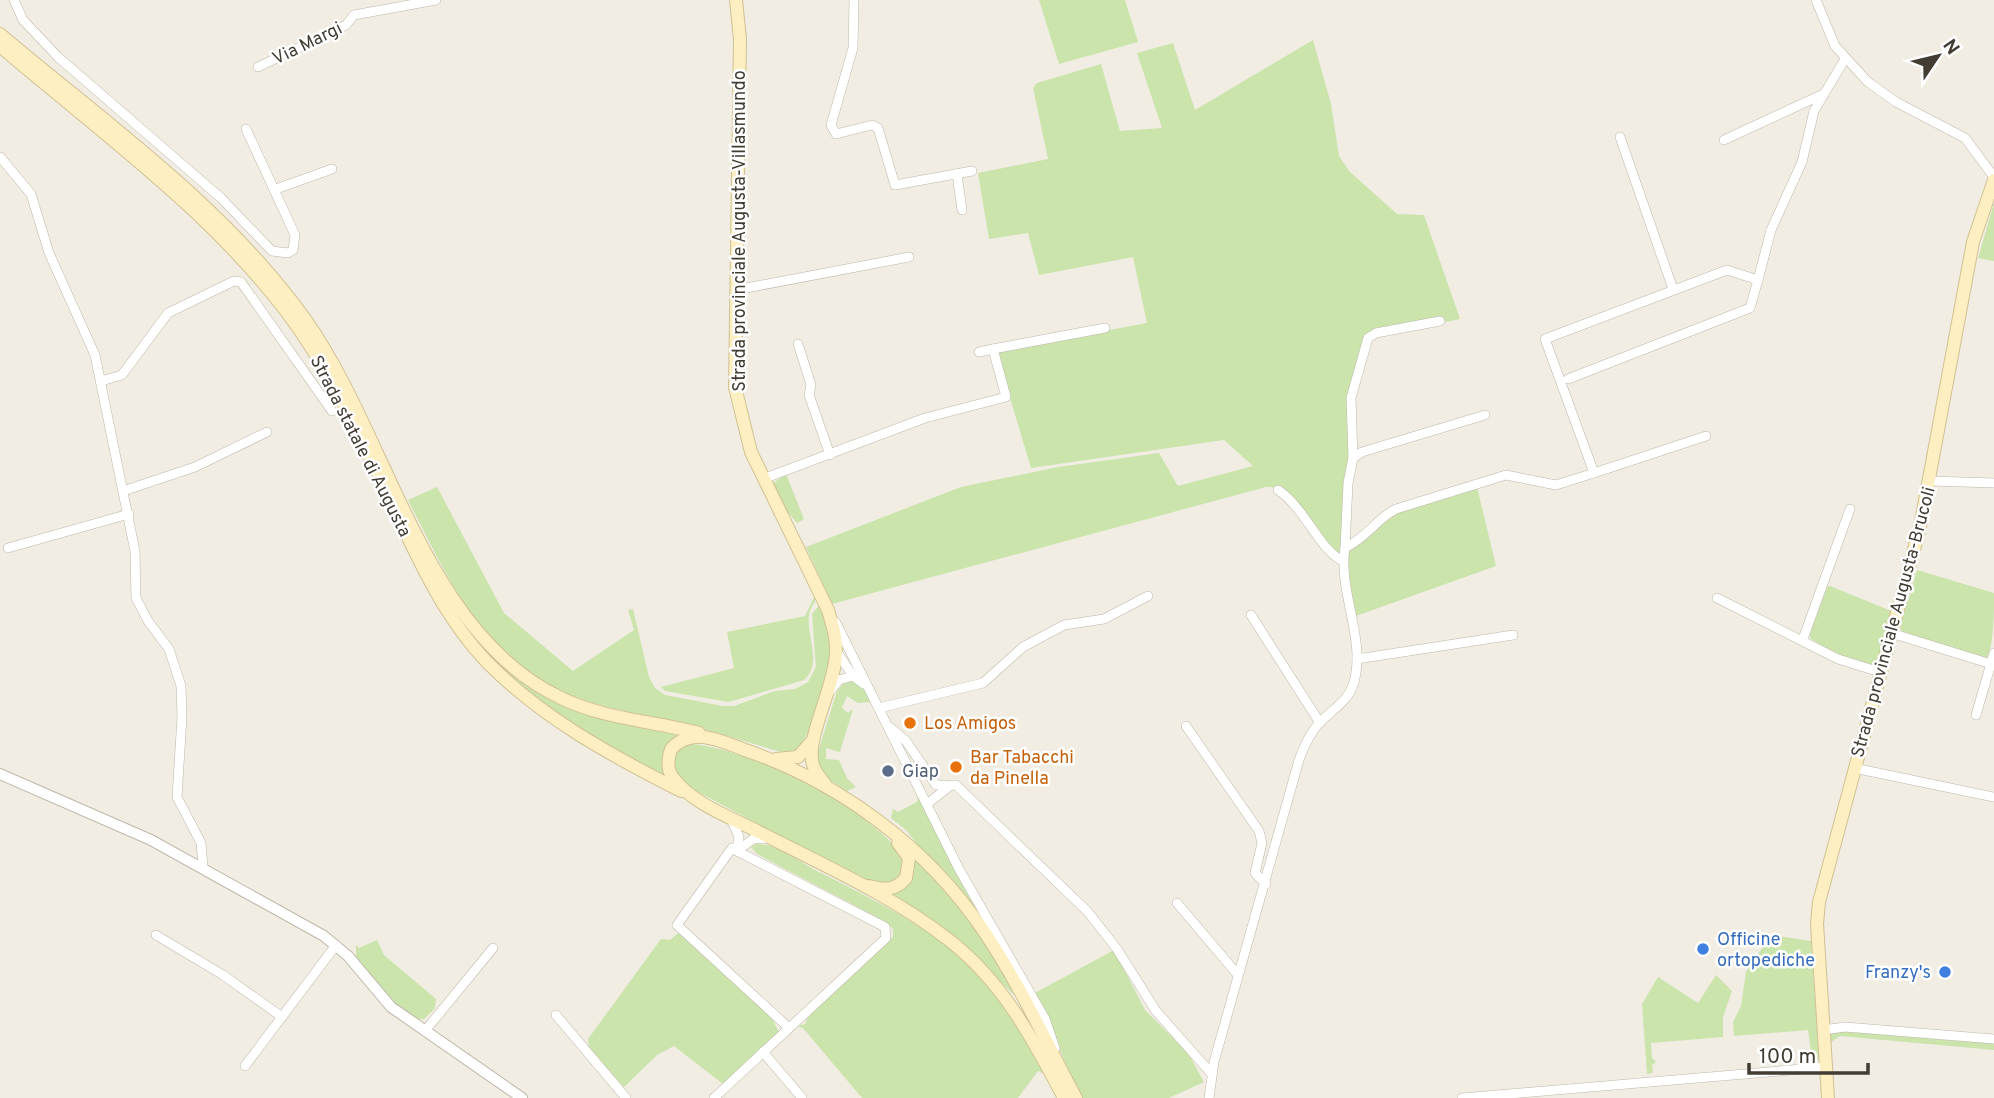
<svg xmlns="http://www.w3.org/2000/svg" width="1994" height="1098" font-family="Overpass,sans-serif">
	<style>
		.green { fill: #cae4ac }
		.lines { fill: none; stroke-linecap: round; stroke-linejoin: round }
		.minor-casing { stroke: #bfb7a9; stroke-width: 10 }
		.tertiary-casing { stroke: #bfb7a9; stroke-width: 12 }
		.secondary-casing { stroke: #d0c093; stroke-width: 14 }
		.minor { stroke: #fff; stroke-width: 9 }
		.tertiary { stroke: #fff; stroke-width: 10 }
		.secondary { stroke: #fdefc1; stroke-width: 12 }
		.food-dot { fill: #e8710a; stroke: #fff; stroke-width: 2.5 }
		.service-dot { fill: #5c6f8a; stroke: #fff; stroke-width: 2.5 }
		.shop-dot { fill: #3f7fe0; stroke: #fff; stroke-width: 2.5 }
		.labels { text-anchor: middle; stroke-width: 5; stroke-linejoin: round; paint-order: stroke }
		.street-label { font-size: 18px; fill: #423c33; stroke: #fff }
		.food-label { font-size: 18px; fill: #c56008; stroke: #fff; text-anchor: start }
		.service-label { font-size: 18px; fill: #4e5e75; stroke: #fff; text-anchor: start }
		.shop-label { font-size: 18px; fill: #366cbe; stroke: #fff; text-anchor: start }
	</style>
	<rect width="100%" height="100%" fill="#f1ede3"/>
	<g class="green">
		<polygon points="1039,0 1125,0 1138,42 1059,64"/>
		<path d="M1313,40L1331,104L1339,156L1349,171L1397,214L1424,215L1460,319L1446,322L1442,317L1376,328L1365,336L1348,396L1349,461L1340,557C1313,546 1306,484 1266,487L832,604L806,547L961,487L1058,467L1159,453L1178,486L1253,466L1224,440L1031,468L996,351L1147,323L1133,257L1039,275L1028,233L989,239L978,173L1048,159L1033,88L1037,83L1101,64L1120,131L1162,128L1137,53L1173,43L1195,110Z"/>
		<polygon points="1994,203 1994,261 1978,258"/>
		<polygon points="786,474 804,519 797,523 786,510 772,484"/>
		<path d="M437,487L504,613L573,671L634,630L628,610L633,609L649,677L655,688L665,695L723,706H734L775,691L795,689L808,682L816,667L812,614L820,604C824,616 829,629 830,641C832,674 816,732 793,753L781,752C749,743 717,732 684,724C603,705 538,702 482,629C452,590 431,545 408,500Z"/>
		<polygon points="1477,487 1496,566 1353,617 1348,580 1347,554 1350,549 1370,536 1391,514"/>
		<path d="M1917,570L1994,593C1994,611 1994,648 1986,659L1902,633L1900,627Z"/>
		<polygon points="1830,586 1891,611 1876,667 1844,659 1811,639 1809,634 1827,587"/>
		<path d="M816,593C817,603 811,605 809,614C806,636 823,664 804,680L729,702L665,691L661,687L734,668L727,632L805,616Z"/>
		<polygon points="468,629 500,663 549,697 679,734 666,776 662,779 553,712 501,669"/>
		<polygon points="853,681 863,688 871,702 858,703 847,696 842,708 848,713 853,709 840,752 826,748 826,759 839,760 847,778 856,787 847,791 824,776 816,758 837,691 843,684"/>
		<path d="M692,744C754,750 856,803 898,849C902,854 904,863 906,869L892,885L865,881L685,785L674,774L675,753L684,745Z"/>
		<polygon points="918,795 1006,958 906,830 891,818 893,809 898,812 917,802"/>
		<path d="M756,844C777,843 801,863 819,872C857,891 897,911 932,935C983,969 1017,1022 1046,1075L1038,1071L1018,1098H862L803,1028L797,1026L805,1024L808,1017L893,937V929L886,922L757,854L751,847Z"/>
		<path d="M918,860C956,900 995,944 1015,996L966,948L890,896L910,883L914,861Z"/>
		<polygon points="678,933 771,1017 779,1032 723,1084 674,1046 657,1055 624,1087 589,1048 588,1039 661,939 670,940"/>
		<polygon points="1771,935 1811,941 1819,1059 1812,1061 1808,1030 1734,1036 1733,1022 1741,1006 1746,972"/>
		<path d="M377,940L384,955L436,999L435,1008L424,1019C402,1023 368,973 356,957V945L359,948Z"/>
		<polygon points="1114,950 1145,1010 1188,1053 1204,1082 1169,1098 1081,1098 1035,993"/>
		<polygon points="1716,975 1732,991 1723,1017 1723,1037 1651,1043 1652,1058 1656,1062 1652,1065 1653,1073 1647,1074 1642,1004 1658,977 1698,1003"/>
		<polygon points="1843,1029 1994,1043 1994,1050 1840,1036 1831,1042 1830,1034"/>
	</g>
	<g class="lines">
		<defs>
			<g id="minor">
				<polyline points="14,0 23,20 58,57 221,198 272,251 288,253 293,250 295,235 246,129"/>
				<polyline points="854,0 853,48 831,125 836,134 872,125 878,128 895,185 972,171"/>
				<polyline points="1816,0 1835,46 1868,82 1896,102 1965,138 1994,177"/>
				<polyline points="258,67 346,25 354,15 436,0"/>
				<polyline points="1620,137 1673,289"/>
				<polyline points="1724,140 1821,95"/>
				<polyline points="0,157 31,194 49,253 95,355 135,551 136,598 148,621 169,649 181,686 182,717 177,797 201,843 203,867"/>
				<polyline points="957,174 962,210"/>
				<polyline points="276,189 332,169"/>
				<polyline points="736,290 909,257"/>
				<polyline points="798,344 811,385 809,395 830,455"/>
				<polyline points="979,352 993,349"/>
				<polyline points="1568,379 1750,308 1758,280"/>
				<polyline points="101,381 122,375 168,313 234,281 241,282 332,411"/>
				<polyline points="1353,458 1351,398 1368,338 1376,333 1440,321"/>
				<polyline points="1594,473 1706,436"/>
				<polyline points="763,479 925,418 1006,397 993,349 1105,328"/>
				<polyline points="1930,481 1994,483"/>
				<path d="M1278,490C1306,509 1319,550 1343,561"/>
				<polyline points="123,491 195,467 267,432"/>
				<polyline points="8,548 129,514"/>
				<polyline points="1345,548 1348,483 1353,458 1362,452 1485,415"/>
				<polyline points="1717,598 1838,659 1880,672"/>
				<polyline points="1251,615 1320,723"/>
				<polyline points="836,623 959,869 1045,1019 1055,1048"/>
				<polyline points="1891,633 1991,664"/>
				<polyline points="1803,639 1850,509"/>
				<polyline points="837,652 853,676"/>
				<polyline points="1357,659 1513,635"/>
				<polyline points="831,690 839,680 853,676 864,684"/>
				<polyline points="879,708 983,683 1023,647 1064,625 1104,619 1148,596"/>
				<polyline points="1976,715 1994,653"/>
				<polyline points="1186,726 1259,831 1262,843 1255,873 1266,884"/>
				<polyline points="891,728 906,741 936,785 950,786"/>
				<polyline points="1854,768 1994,797"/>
				<polyline points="927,804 951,785 956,785 1088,912 1117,949 1156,1011 1211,1073"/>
				<polyline points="732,821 739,837 737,850"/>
				<polyline points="769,838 753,839 737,851 732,848 677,925 789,1028"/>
				<polyline points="1177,903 1238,975"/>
				<polyline points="156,935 223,975 282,1017"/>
				<polyline points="556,1015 626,1098"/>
				<polyline points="1823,1030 1845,1027 1994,1039"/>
				<polyline points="425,1031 493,948"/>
				<polyline points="763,1052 802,1098"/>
				<polyline points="245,1066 336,945"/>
				<polyline points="714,1098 886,938 885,927 737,851"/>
				<path d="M1209,1098L1214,1062L1299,760C1304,746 1310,733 1320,722C1333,709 1349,701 1354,682C1366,638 1338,592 1345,548C1369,536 1376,519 1396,509L1506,475L1556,485L1594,473L1545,339L1727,270L1758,280L1771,230L1802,162L1814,111L1845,59"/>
				<polyline points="1462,1098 1826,1067"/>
			</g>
			<polyline id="tertiary" points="0,774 151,840 324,936 348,956 391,1007 522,1098"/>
			<g id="secondary">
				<path d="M736,0L740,39L735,387L751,452L828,610C832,624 837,638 836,653C835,685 808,734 812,760C813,770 819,776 825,784"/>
				<path d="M0,34C105,123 224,206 305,319C389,437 423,633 561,698C604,719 653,721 699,733"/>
				<path d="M0,46C98,130 207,208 286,311C332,372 363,442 395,510C420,563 446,620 488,663C542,718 612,756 681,791"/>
				<polyline points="776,759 798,757 813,740"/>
				<path d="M869,886C885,890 895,891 906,878L909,858L898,843"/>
				<path d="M1064,1098C1033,1039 1003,982 949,940C893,896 823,865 759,832C732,818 693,804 674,779C666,770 668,759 671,749C693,726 721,741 745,750C839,782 927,847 983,930C1019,983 1046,1042 1076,1098"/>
				<polyline points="1828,1098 1817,924 1819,902 1920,527 1973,242 1994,180"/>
			</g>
		</defs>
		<use href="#minor" class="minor-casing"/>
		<use href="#tertiary" class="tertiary-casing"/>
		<use href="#secondary" class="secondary-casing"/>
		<use href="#minor" class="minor"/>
		<use href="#tertiary" class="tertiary"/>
		<use href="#secondary" class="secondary"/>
	</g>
	<g class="food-dot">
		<circle cx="910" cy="723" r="7"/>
		<circle cx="956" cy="767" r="7"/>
	</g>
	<circle class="service-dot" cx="888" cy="771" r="7"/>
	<g class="shop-dot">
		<circle cx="1703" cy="949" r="7"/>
		<circle cx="1945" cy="972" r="7"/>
	</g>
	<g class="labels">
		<g class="street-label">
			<text transform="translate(307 43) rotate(-26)" y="6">Via Margi</text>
			<text transform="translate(739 231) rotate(-90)" y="6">Strada provinciale Augusta-Villasmundo</text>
			<text transform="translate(361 446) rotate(63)" y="6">Strada statale di Augusta</text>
			<text transform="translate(1893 622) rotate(-75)" y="6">Strada provinciale Augusta-Brucoli</text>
		</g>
		<g class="food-label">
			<text x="924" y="729">Los Amigos</text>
			<text x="970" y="763">Bar Tabacchi<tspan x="970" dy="21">da Pinella</tspan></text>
		</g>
		<g class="service-label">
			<text x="902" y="777">Giap</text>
		</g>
		<g class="shop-label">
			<text x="1717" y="945">Officine<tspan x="1717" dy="21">ortopediche</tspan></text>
			<text x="1931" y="978" text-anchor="end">Franzy's</text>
		</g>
	</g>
	<g transform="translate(1938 56) rotate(55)" stroke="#ffffff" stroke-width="5" paint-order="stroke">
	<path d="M0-5L12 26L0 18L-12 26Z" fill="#423c33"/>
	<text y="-10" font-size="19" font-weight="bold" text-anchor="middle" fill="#423c33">N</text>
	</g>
	<path d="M1749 1063v10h119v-10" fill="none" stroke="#423c33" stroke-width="3.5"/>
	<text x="1759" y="1063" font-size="21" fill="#423c33" stroke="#ffffff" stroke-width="5" paint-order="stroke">100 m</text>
</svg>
